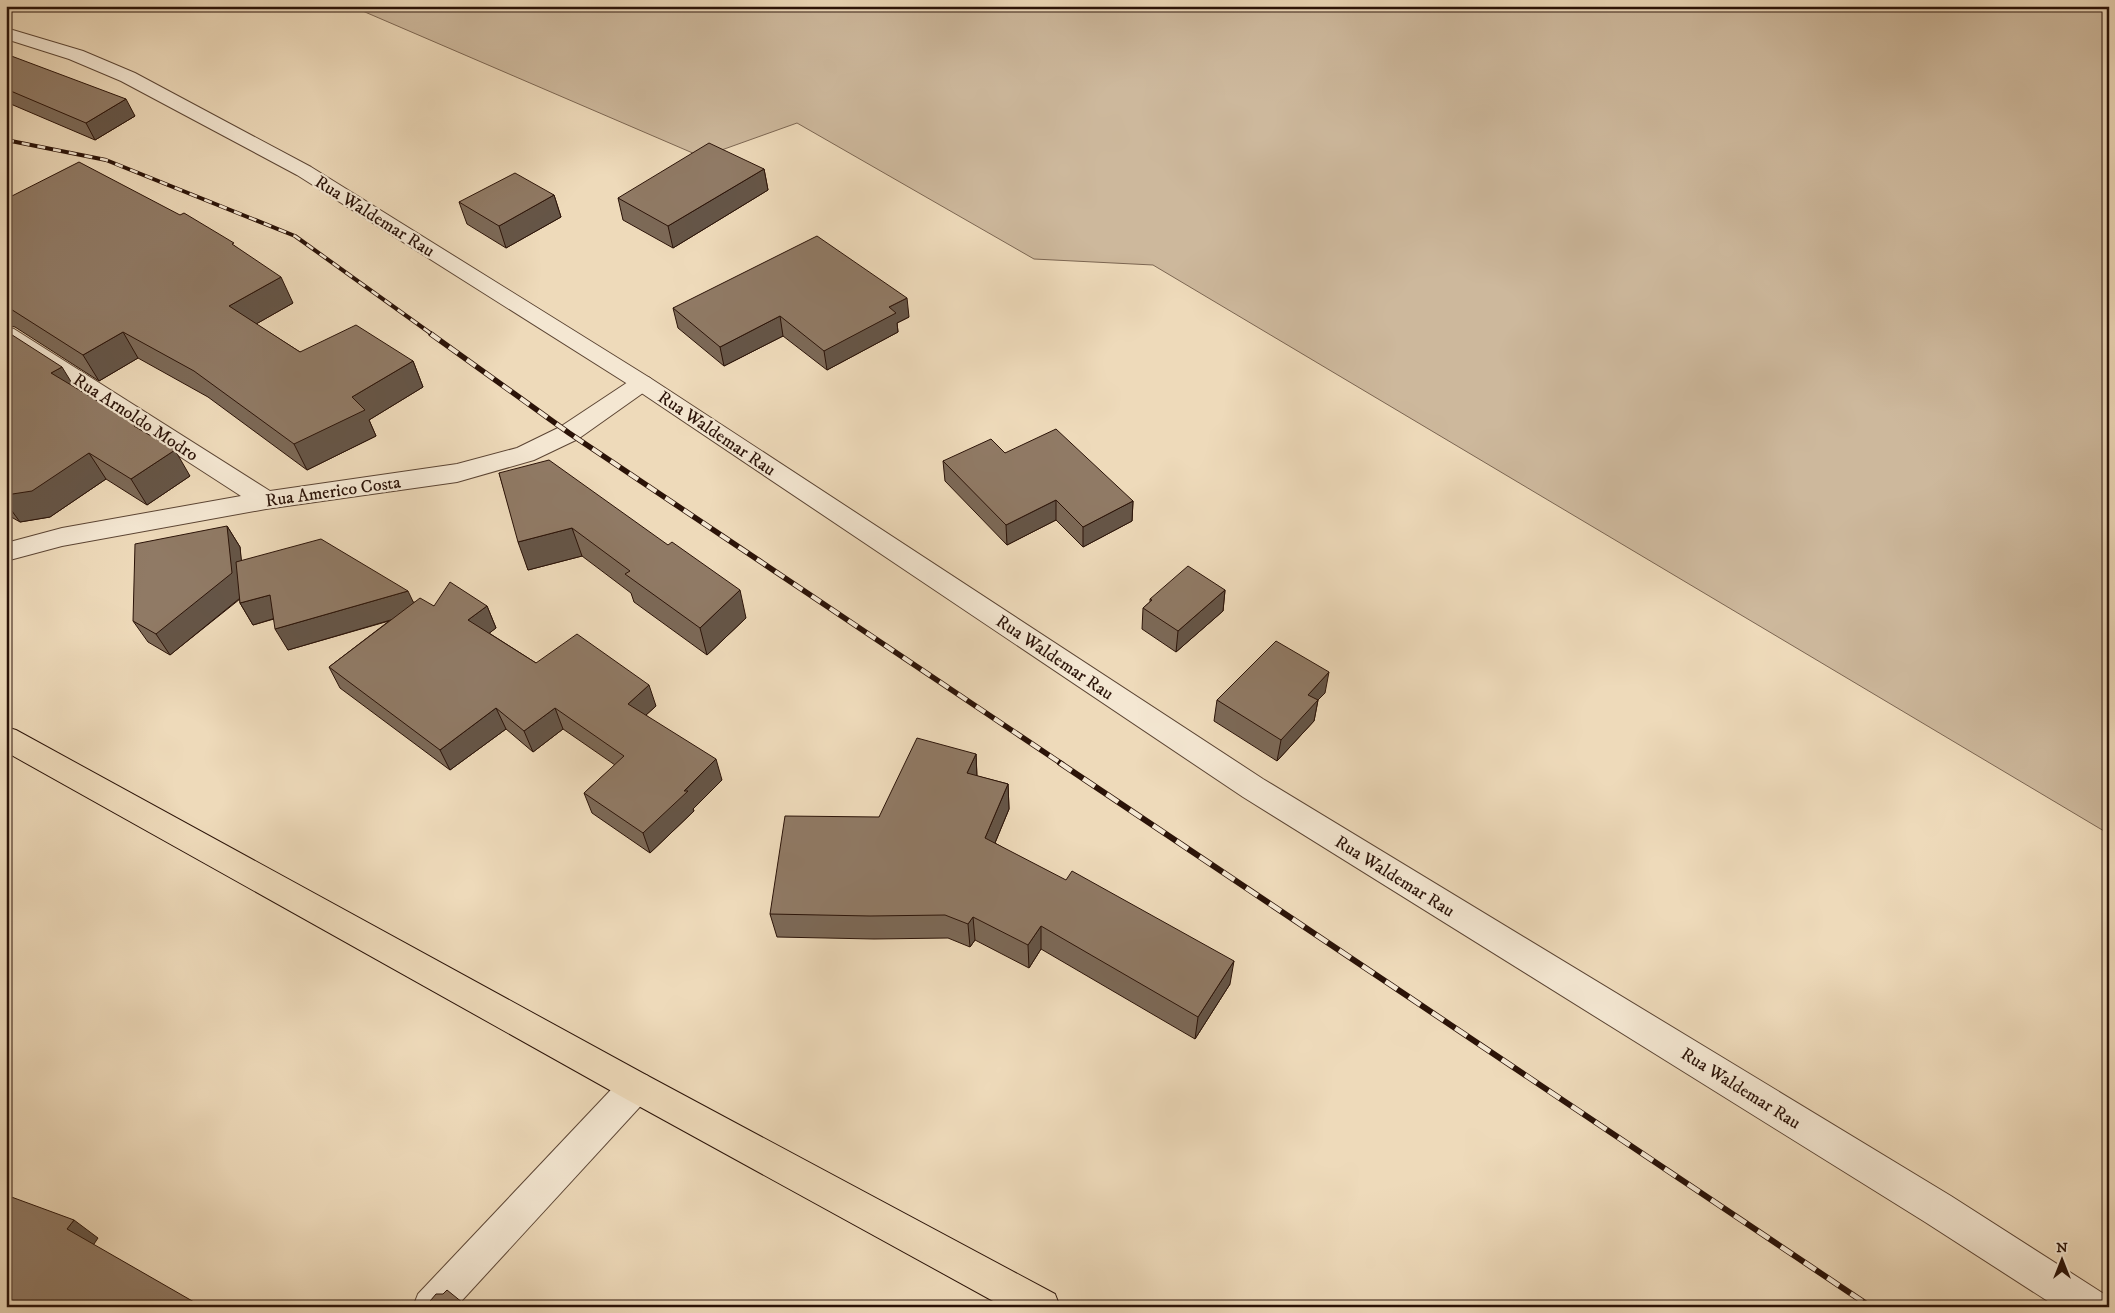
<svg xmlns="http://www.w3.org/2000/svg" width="2115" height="1313" font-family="'IM FELL DW Pica',serif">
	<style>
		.green { fill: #cdb89c; stroke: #7c6652 }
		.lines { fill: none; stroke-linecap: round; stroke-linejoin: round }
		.minor-casing { stroke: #5c4534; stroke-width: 2 }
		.tertiary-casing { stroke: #5c4534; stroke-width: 2 }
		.trunk-casing { stroke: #2b1308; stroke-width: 2 }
		.minor { fill: #f4e7d2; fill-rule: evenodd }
		.tertiary { fill: #f4e7d2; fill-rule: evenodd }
		.trunk { fill: #eedaba; fill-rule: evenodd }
		.rail-far2-casing { stroke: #2b1308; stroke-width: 4 }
		.rail-far1-casing { stroke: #2b1308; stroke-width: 5.5 }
		.rail-casing { stroke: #2b1308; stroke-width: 6 }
		.rail-far2 { stroke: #f4e7d2; stroke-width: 2.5; stroke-dasharray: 8; stroke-linecap: butt }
		.rail-far1 { stroke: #f4e7d2; stroke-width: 4; stroke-dasharray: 11; stroke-linecap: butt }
		.rail { stroke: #f4e7d2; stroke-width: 4.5; stroke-dasharray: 14; stroke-linecap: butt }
		.wall { fill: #7c6957; stroke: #2b1308 }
		.shaded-wall { fill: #655547; stroke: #2b1308 }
		.building { fill: #907a65; stroke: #2b1308 }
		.labels { text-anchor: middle; stroke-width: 4.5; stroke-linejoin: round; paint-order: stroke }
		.street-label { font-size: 18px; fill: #2b1308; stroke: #f4e7d2 }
	</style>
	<rect width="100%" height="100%" fill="#eedaba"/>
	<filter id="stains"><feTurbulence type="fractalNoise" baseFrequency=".004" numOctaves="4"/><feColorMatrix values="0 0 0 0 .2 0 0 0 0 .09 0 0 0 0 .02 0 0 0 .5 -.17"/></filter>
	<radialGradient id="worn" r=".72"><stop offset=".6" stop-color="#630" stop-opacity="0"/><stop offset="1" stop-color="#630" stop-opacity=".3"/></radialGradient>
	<polygon class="green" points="351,6 2109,6 2109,834 1153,265 1034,259 797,123 702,157"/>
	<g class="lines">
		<defs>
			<g id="minor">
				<polygon points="6,327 14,329 270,491 457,464 517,448 560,427 634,378 642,375 650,378 654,383 650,388 578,439 534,460 457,482 266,509 62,546 6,561 6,543 62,528 241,496 6,344"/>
				<polygon points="636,1071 648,1076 653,1087 648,1098 456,1307 413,1307 418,1294 624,1076"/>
			</g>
			<polygon id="tertiary" points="6,28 83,51 135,73 311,167 650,378 1263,779 1951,1196 2104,1294 2109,1307 2057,1307 1925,1222 1243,797 634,388 297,175 121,81 69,59 6,39"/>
			<polygon id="trunk" points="6,727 16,730 648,1076 1055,1294 1060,1307 1004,1307 624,1098 6,752"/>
		</defs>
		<use href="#minor" class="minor-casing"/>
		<use href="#tertiary" class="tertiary-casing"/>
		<use href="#trunk" class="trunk-casing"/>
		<use href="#minor" class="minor"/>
		<use href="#tertiary" class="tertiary"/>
		<use href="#trunk" class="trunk"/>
		<defs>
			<polyline id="rail-far2" points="6,140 106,160 295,236 433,335"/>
			<polyline id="rail-far1" points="431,334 569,433 1062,764"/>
			<polyline id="rail" points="1060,763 1871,1307"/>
		</defs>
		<use href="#rail-far2" class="rail-far2-casing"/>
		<use href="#rail-far1" class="rail-far1-casing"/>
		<use href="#rail" class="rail-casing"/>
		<use href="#rail-far2" class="rail-far2"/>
		<use href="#rail-far1" class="rail-far1"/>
		<use href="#rail" class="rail"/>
	</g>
	<g class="wall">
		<polygon points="6,54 135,116 95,140 6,102"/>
		<polygon points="764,169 768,190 673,248 623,220 618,198"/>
		<polygon points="554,195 561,217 506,248 467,224 459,202"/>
		<polygon points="6,199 235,246 293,303 256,324 300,352 413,361 423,387 369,420 376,436 307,470 208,397 138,358 99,381 15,327 6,325"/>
		<polygon points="673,308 909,317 897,323 898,332 827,370 783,336 724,366 678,328"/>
		<polygon points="6,331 75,388 136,424 139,429 190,476 147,505 106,479 50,517 20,522 6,514"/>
		<polygon points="1005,453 1133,501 1132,521 1083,547 1056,520 1007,545 945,481 943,461"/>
		<polygon points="499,473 746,618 707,655 634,602 631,593 582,556 528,570"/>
		<polygon points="227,526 240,547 241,561 413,602 434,606 487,606 496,628 489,633 536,663 656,706 646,715 722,780 693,809 694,811 650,853 592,813 584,793 615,765 563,729 533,752 506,729 450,770 340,688 329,667 389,621 288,650 274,619 253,625 240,603 240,599 170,655 148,642 133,621"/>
		<polygon points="1225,590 1223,611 1176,652 1142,629 1143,608 1150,602 1150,599"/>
		<polygon points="1325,693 1318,700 1314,721 1277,761 1214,721 1217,700"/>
		<polygon points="976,754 977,776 1008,784 1009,809 995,843 1230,984 1195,1039 1041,949 1029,968 975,940 970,947 948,938 874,939 777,937 770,914 879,817"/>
	</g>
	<g class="shaded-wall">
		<polygon points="126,99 135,116 95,140 86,123"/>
		<polygon points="764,169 768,190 673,248 668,226"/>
		<polygon points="554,195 561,217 506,248 499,226"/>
		<polygon points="281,277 293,303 242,332 229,306"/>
		<polygon points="907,298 909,317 897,323 898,332 827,370 824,351 889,307"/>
		<polygon points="780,316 783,336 724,366 720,347"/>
		<polygon points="123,332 138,358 99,381 83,355"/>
		<polygon points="413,361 423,387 369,420 376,436 307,470 294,444 352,397"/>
		<polygon points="62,367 78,393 51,373"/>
		<polygon points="175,450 190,476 147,505 131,479"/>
		<polygon points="89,453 106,479 50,517 20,522 6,503 6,495"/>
		<polygon points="1056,500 1056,520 1007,545 1006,525"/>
		<polygon points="1133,501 1132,521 1083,547 1083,527"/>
		<polygon points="227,526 240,547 245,594 170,655 156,634"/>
		<polygon points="572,528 582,556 528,570 518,542"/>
		<polygon points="740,590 746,618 707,655 700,628"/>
		<polygon points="1225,590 1223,611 1176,652 1178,631"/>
		<polygon points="408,591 418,612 288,650 275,629"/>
		<polygon points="270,595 282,616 253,625 240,603"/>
		<polygon points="487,606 496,628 478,642 468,620"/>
		<polygon points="1329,672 1325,693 1318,700 1314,721 1277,761 1281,740 1308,695"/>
		<polygon points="649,685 656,706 635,725 628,704"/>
		<polygon points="496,708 506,729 450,770 440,750"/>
		<polygon points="555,708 563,729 533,752 524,731"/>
		<polygon points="976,754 977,779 967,773"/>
		<polygon points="716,759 722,780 693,809 694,811 650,853 643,833"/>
		<polygon points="1008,784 1009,809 987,862 985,838"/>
		<polygon points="973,917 975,940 970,947 968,924"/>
		<polygon points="1041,926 1041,949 1029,968 1028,945"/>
		<polygon points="1234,961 1230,984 1195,1039 1198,1017"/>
		<polygon points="74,1220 98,1238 92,1247 67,1229"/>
	</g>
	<g class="building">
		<polygon points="6,54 126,99 86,123 6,89"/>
		<polygon points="709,143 764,169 668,226 618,198"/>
		<polygon points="79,162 180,215 184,213 234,243 232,244 281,277 229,306 300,352 356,325 413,361 352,397 365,410 294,444 194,371 123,332 83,355 6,306 6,199"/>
		<polygon points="515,173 554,195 499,226 459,202"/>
		<polygon points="817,236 907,298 889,307 896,313 824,351 780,316 720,347 673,308"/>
		<polygon points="6,331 62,367 51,373 136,424 134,426 175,450 131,479 89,453 32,491 6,495"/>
		<polygon points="1056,429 1133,501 1083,527 1056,500 1006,525 943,461 991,439 1005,453"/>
		<polygon points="549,460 668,545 672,542 740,590 700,628 625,574 630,571 572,528 518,542 499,473"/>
		<polygon points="227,526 232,573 156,634 133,621 135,544"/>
		<polygon points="321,539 408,591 275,629 270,595 240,603 236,562"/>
		<polygon points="1188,566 1225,590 1178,631 1143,608 1152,600 1150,599"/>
		<polygon points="450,582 487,606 468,620 536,663 577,634 649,685 628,704 716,759 684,791 688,791 643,833 584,793 624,756 555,708 524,731 496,708 440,750 329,667 420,598 434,606"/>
		<polygon points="1276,641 1329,672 1308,695 1318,700 1281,740 1217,700"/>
		<polygon points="917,738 976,754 967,773 1008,784 985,838 1066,880 1072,871 1234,961 1198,1017 1041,926 1028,945 973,917 968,924 945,915 870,916 770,914 785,816 879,817"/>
		<polygon points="6,1195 74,1220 67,1229 201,1306 201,1307 6,1307"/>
		<polygon points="447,1290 468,1307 425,1307 436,1294 443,1294"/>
	</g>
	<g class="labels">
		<g class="street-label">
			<text transform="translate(375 216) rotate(32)" y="6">Rua Waldemar Rau</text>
			<text transform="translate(136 417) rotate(33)" y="6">Rua Arnoldo Modro</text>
			<text transform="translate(717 433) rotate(34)" y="6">Rua Waldemar Rau</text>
			<text transform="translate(333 491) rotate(-8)" y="6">Rua Americo Costa</text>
			<text transform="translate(1055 657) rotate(34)" y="6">Rua Waldemar Rau</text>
			<text transform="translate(1395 876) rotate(32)" y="6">Rua Waldemar Rau</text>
			<text transform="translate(1741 1088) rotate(32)" y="6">Rua Waldemar Rau</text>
		</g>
	</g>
	<rect width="2115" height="1313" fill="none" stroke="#eedaba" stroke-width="25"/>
	<rect x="8" y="8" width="2100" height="1298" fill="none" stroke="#2b1308" stroke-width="2.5"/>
	<rect x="12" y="12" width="2090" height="1288" fill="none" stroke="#2b1308"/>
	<g transform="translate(2062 1260)" stroke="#f4e7d2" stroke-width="4" paint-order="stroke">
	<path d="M0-4L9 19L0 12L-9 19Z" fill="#2b1308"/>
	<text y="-8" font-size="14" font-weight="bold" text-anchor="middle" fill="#2b1308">N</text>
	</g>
	<rect width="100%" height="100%" filter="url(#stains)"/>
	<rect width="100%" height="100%" fill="url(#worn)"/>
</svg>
